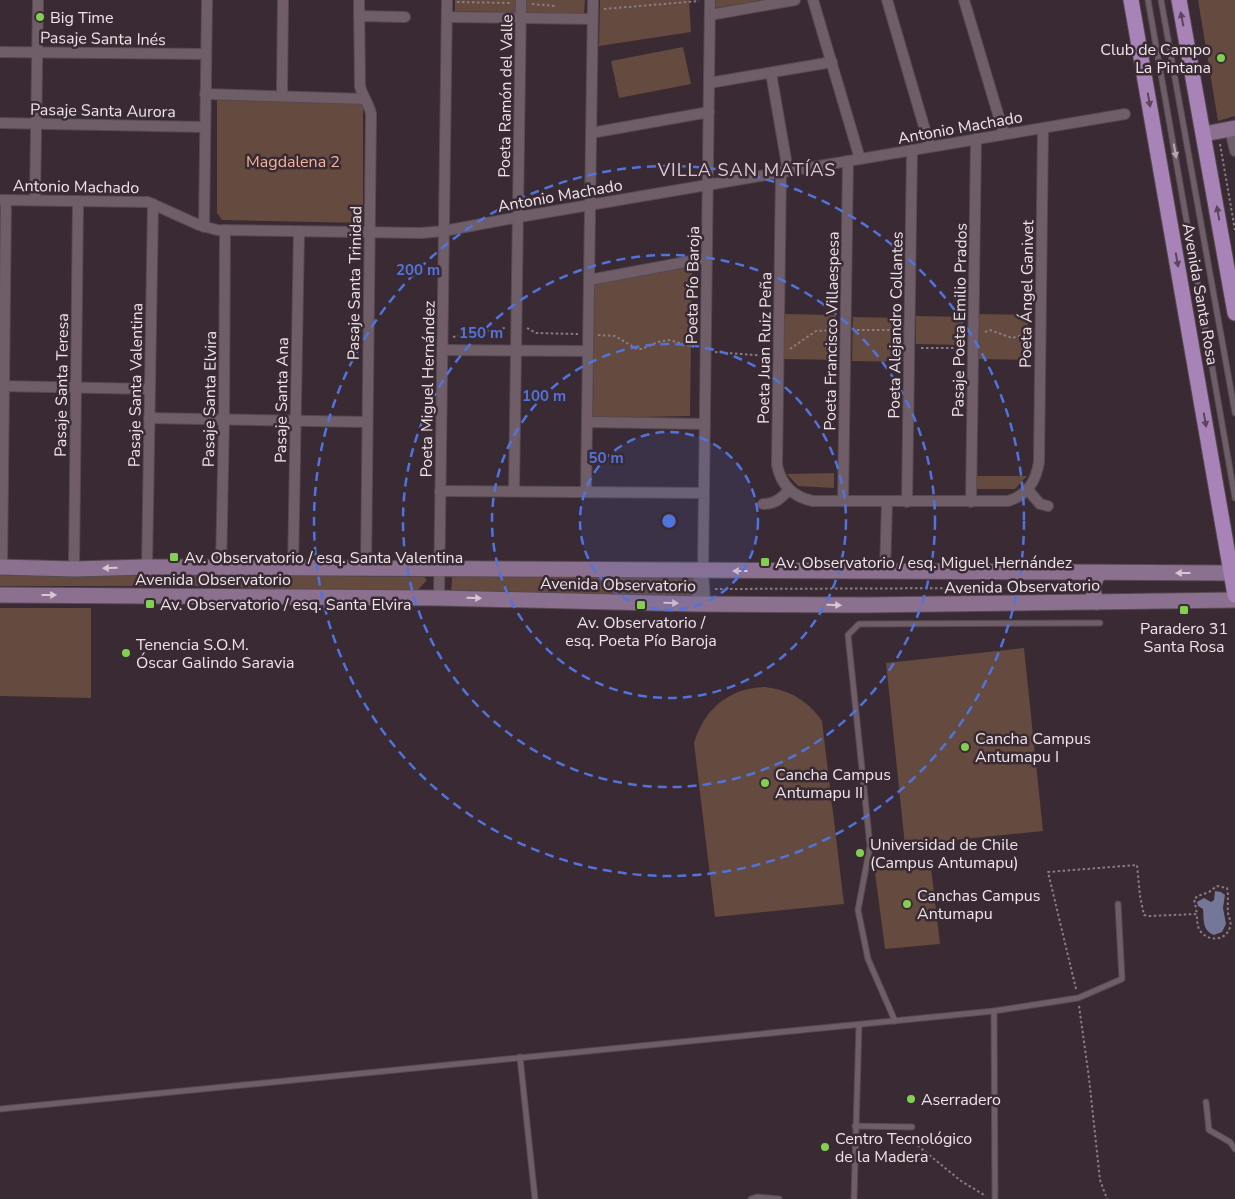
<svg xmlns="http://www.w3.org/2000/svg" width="1235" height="1199" font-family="'Nunito Sans',sans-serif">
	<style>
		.green { fill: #644a3f }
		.water { fill: #757799 }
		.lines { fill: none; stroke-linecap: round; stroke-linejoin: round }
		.lane-casing { stroke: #564951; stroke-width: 7 }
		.street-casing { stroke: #564951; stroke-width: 12 }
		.secondary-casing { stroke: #564951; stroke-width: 17 }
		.primary-casing { stroke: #564951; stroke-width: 17 }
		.path { stroke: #897d84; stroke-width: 2; stroke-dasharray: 2.5 2.5; stroke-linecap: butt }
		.lane { stroke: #6f5e68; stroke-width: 5 }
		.street { stroke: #6f5e68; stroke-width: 10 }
		.secondary { stroke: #8c708f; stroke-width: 15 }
		.primary { stroke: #a883b7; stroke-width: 15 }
		.oneway { fill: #5a455b }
		.oneway2 { fill: #b5a8af }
		.oneway3 { fill: #d6c7d2 }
		.ring { fill: none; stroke: #5174dc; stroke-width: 2.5; stroke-dasharray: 9 6 }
		.poi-dot { fill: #82d050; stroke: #392a33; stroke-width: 2 }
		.labels { text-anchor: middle; stroke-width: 5; stroke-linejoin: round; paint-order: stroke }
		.poi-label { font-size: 16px; fill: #eee4e9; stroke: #392a33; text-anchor: start }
		.street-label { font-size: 16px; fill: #eee4e9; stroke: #392a33 }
		.park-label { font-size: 16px; fill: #f3b59b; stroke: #392a33 }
		.neighbourhood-label { font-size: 18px; letter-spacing: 1px; fill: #dcc8d3; stroke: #392a33 }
		.centre { fill: #5174dc; stroke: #392a33; stroke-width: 2.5 }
		.ring-label { font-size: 15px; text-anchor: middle; font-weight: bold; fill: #5174dc; stroke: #392a33; stroke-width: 5; stroke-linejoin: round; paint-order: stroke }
	</style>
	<rect width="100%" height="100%" fill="#392a33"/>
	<g class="green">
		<polygon points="455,0 585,0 584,14 455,11"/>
		<polygon points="600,0 689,0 691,32 599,46"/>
		<polygon points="716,0 763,0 716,8"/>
		<polygon points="1198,0 1235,0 1235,116 1218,121"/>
		<polygon points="683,47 691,84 619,98 611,61"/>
		<polygon points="217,100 363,103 363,223 222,220 217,213"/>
		<polygon points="692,267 690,416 593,418 594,283"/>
		<polygon points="784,314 836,315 835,360 783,359"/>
		<polygon points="977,314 1028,315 1027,360 976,359"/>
		<polygon points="916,316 963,317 962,345 916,344"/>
		<polygon points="853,317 905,318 904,362 852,361"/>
		<polygon points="834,473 834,488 798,486 787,474"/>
		<polygon points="976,476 1027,476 1015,489 976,489"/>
		<polygon points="0,572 424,577 427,580 416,592 269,589 209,586 0,586"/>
		<polygon points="694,576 693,602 451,598 452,577"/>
		<polygon points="0,608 91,608 91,698 0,696"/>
		<polygon points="1024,648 1043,831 905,845 886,663"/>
		<path d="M765,687C790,690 808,701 822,721L844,904L715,917L694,743C704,709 729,688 765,687Z"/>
		<polygon points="930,859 940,944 885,949 874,865"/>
	</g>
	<path class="water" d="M1215,891L1221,892L1225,895L1223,908L1226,924L1222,932L1214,935C1202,930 1204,920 1203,909L1198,906L1197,902L1204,898L1211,902L1214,900Z"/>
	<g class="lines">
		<defs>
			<g id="lane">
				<polyline points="1148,0 1235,498"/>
				<polyline points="1161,0 1235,413"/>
				<polyline points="994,1011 995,1199"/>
				<polyline points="895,1021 868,959 858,910 870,846 848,635 859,624 1100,623"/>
				<polyline points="520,1057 535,1199"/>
				<polyline points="1206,1102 1209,1130 1230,1142 1235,1149"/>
				<polyline points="0,1109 994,1011 1078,998 1122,979 1118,904"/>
				<polyline points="855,1126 912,1127"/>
				<polyline points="751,1199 757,1197 779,1199"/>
				<polyline points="854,1199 859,1025"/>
			</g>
			<g id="street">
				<path d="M359,0L360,86C362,96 369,103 371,114L366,570"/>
				<polyline points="813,0 860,159"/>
				<polyline points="887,0 930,147"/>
				<polyline points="964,0 1004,134"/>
				<polyline points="710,15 795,0"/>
				<polyline points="359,16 405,17"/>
				<polyline points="447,17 592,19"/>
				<polyline points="0,52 206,54"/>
				<polyline points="771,73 788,171"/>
				<polyline points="709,83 832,62"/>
				<polyline points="205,94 365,99"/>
				<polyline points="282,96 283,0"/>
				<polyline points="0,123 205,127"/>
				<polyline points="1230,129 1235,151"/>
				<polyline points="591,133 709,112"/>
				<path d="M781,172L777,465C781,485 793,497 813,501H1008C1028,495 1036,481 1039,462L1043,128"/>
				<polyline points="0,200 148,202 199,225 217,230 421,233 444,231 519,217 1125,114"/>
				<polyline points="35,200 38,0"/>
				<polyline points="204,227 207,0"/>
				<polyline points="589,280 707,258"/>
				<polyline points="442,350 588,351"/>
				<polyline points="0,386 150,389"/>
				<polyline points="149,418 367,422"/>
				<polyline points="587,422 705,424"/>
				<polyline points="1028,490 1040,504 1048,506"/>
				<polyline points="440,491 704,493"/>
				<polyline points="514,491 521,0"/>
				<polyline points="586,492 593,0"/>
				<polyline points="843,501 848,161"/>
				<polyline points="907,502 912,150"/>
				<polyline points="971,502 976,139"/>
				<path d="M763,504C776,504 781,498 789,490"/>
				<polyline points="2,567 6,200"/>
				<polyline points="147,567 153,204"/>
				<polyline points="221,568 224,419 225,230"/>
				<polyline points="74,569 78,201"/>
				<polyline points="293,569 299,231"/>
				<polyline points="885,572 887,501"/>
				<polyline points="439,598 447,0"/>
				<polyline points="705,603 703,571 710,0"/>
				<polyline points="697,604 698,581 701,574"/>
			</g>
			<g id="secondary">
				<polyline points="1204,134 1235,128"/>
				<polyline points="0,567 74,569 147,567 1235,573"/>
				<polyline points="0,595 439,598 697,604 865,605 1235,600"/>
				<path d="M1097,602C1091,591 1093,583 1099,573"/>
			</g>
			<g id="primary">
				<polyline points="1131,0 1235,595"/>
				<polyline points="1179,0 1235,313"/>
			</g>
		</defs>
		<use href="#lane" class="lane-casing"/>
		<use href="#street" class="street-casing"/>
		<use href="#secondary" class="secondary-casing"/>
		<use href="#primary" class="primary-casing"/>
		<g class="path">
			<polyline points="457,2 510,3"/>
			<polyline points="532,4 555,6"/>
			<polyline points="604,9 699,1"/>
			<polyline points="1220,144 1235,230"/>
			<polyline points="527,328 536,333 578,334"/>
			<polyline points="857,330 900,330"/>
			<polyline points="985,332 990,330 1012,338 1030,333"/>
			<polyline points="598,335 615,336 637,349 642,349 658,342 669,340 694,347"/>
			<polyline points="453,337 505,328"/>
			<polyline points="921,348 963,348"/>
			<polyline points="790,349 816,331 835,330"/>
			<polyline points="715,352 768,356"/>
			<polyline points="650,588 688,589"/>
			<polyline points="715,589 1013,588"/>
			<path d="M1076,989L1048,872L1137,865L1140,896L1144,915L1149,916L1197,914L1194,899L1198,896L1209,892L1217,886L1227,888C1229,896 1227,904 1228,912C1228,917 1232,921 1230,927C1226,942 1206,942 1199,929C1197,924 1197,919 1197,914"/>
			<polyline points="1079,1006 1089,1078 1100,1180 1107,1199"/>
			<polyline points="906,1136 961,1181 986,1196"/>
		</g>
		<use href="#lane" class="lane"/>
		<use href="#street" class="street"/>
		<use href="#secondary" class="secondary"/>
		<use href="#primary" class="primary"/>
	</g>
	<defs><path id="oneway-solid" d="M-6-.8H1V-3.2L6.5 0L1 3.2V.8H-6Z" transform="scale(1.25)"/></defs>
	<g class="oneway">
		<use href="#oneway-solid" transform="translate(1182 19) rotate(-101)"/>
		<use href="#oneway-solid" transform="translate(1149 100) rotate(80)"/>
		<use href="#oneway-solid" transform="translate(1218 213) rotate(-100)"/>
		<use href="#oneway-solid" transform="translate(1177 260) rotate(80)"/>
		<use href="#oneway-solid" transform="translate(1205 420) rotate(80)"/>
	</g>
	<use class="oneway2" href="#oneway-solid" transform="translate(1175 151) rotate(80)"/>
	<g class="oneway3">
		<use href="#oneway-solid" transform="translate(110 568) rotate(179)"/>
		<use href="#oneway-solid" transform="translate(740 571) rotate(-180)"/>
		<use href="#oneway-solid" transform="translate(1183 573) rotate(-180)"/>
		<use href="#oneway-solid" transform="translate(49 595)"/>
		<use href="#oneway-solid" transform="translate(474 598) rotate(1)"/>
		<use href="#oneway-solid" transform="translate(671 603) rotate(1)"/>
		<use href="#oneway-solid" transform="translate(834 605) rotate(1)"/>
	</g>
	<circle cx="669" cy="521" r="89" fill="#5174dc" fill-opacity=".12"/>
	<g class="ring">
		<circle cx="669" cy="521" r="89"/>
		<circle cx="669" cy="521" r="177"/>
		<circle cx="669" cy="521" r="266"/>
		<circle cx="669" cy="521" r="355"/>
	</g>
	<g class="poi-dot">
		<circle cx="40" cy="17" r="5"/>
		<circle cx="1221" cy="58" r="5"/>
		<rect x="169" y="552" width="10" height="10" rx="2.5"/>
		<rect x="760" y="557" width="10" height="10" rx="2.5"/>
		<rect x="145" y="599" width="10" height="10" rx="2.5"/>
		<rect x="636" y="600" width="10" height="10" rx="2.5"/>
		<rect x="1179" y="605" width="10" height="10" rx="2.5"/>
		<circle cx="126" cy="653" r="5"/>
		<circle cx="965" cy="747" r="5"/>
		<circle cx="765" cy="783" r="5"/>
		<circle cx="860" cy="853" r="5"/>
		<circle cx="907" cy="904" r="5"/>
		<circle cx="911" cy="1099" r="5"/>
		<circle cx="825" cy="1147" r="5"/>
	</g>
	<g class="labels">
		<g class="poi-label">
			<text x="50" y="23">Big Time</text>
			<text x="1211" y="55" text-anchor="end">Club de Campo<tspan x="1211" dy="18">La Pintana</tspan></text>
			<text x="184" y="563">Av. Observatorio / esq. Santa Valentina</text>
			<text x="775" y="568">Av. Observatorio / esq. Miguel Hernández</text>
			<text x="160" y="610">Av. Observatorio / esq. Santa Elvira</text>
			<text x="641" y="628" text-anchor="middle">Av. Observatorio /<tspan x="641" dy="18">esq. Poeta Pío Baroja</tspan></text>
			<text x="1184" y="634" text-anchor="middle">Paradero 31<tspan x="1184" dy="18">Santa Rosa</tspan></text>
			<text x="136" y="650">Tenencia S.O.M.<tspan x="136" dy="18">Óscar Galindo Saravia</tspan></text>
			<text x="975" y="744">Cancha Campus<tspan x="975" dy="18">Antumapu I</tspan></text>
			<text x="775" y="780">Cancha Campus<tspan x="775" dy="18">Antumapu II</tspan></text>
			<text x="870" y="850">Universidad de Chile<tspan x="870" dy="18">(Campus Antumapu)</tspan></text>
			<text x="917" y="901">Canchas Campus<tspan x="917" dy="18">Antumapu</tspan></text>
			<text x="921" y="1105">Aserradero</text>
			<text x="835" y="1144">Centro Tecnológico<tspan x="835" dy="18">de la Madera</tspan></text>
		</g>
		<g class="street-label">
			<text transform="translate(103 38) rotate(1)" y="6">Pasaje Santa Inés</text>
			<text transform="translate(505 96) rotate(-89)" y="6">Poeta Ramón del Valle</text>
			<text transform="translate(103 110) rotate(1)" y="6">Pasaje Santa Aurora</text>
			<text transform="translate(960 127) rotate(-10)" y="6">Antonio Machado</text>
			<text transform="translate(76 186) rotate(1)" y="6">Antonio Machado</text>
			<text transform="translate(560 195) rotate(-10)" y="6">Antonio Machado</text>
			<text transform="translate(354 283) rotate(-89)" y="6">Pasaje Santa Trinidad</text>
			<text transform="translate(692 285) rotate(-89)" y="6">Poeta Pío Baroja</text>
			<text transform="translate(1026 294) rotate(-89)" y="6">Poeta Ángel Ganivet</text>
			<text transform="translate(1201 294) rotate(80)" y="6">Avenida Santa Rosa</text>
			<text transform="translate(959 320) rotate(-89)" y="6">Pasaje Poeta Emilio Prados</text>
			<text transform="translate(895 325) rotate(-89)" y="6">Poeta Alejandro Collantes</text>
			<text transform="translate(831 331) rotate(-89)" y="6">Poeta Francisco Villaespesa</text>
			<text transform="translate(764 348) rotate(-89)" y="6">Poeta Juan Ruiz Peña</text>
			<text transform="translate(61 385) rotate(-89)" y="6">Pasaje Santa Teresa</text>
			<text transform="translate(135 385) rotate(-89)" y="6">Pasaje Santa Valentina</text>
			<text transform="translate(427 389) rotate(-89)" y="6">Poeta Miguel Hernández</text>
			<text transform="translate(209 399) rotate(-89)" y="6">Pasaje Santa Elvira</text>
			<text transform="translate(281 400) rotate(-89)" y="6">Pasaje Santa Ana</text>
			<text x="213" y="585">Avenida Observatorio</text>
			<text transform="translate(618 584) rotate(1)" y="6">Avenida Observatorio</text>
			<text transform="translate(1022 586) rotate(-1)" y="6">Avenida Observatorio</text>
		</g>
		<g class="park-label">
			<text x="293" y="167">Magdalena 2</text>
		</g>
		<g class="neighbourhood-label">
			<text x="747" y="176">VILLA SAN MATÍAS</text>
		</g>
	</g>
	<circle cx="669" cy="521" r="8" class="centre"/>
	<g class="ring-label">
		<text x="418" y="275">200 m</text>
		<text x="481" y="338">150 m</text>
		<text x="544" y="401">100 m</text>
		<text x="606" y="463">50 m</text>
	</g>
</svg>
